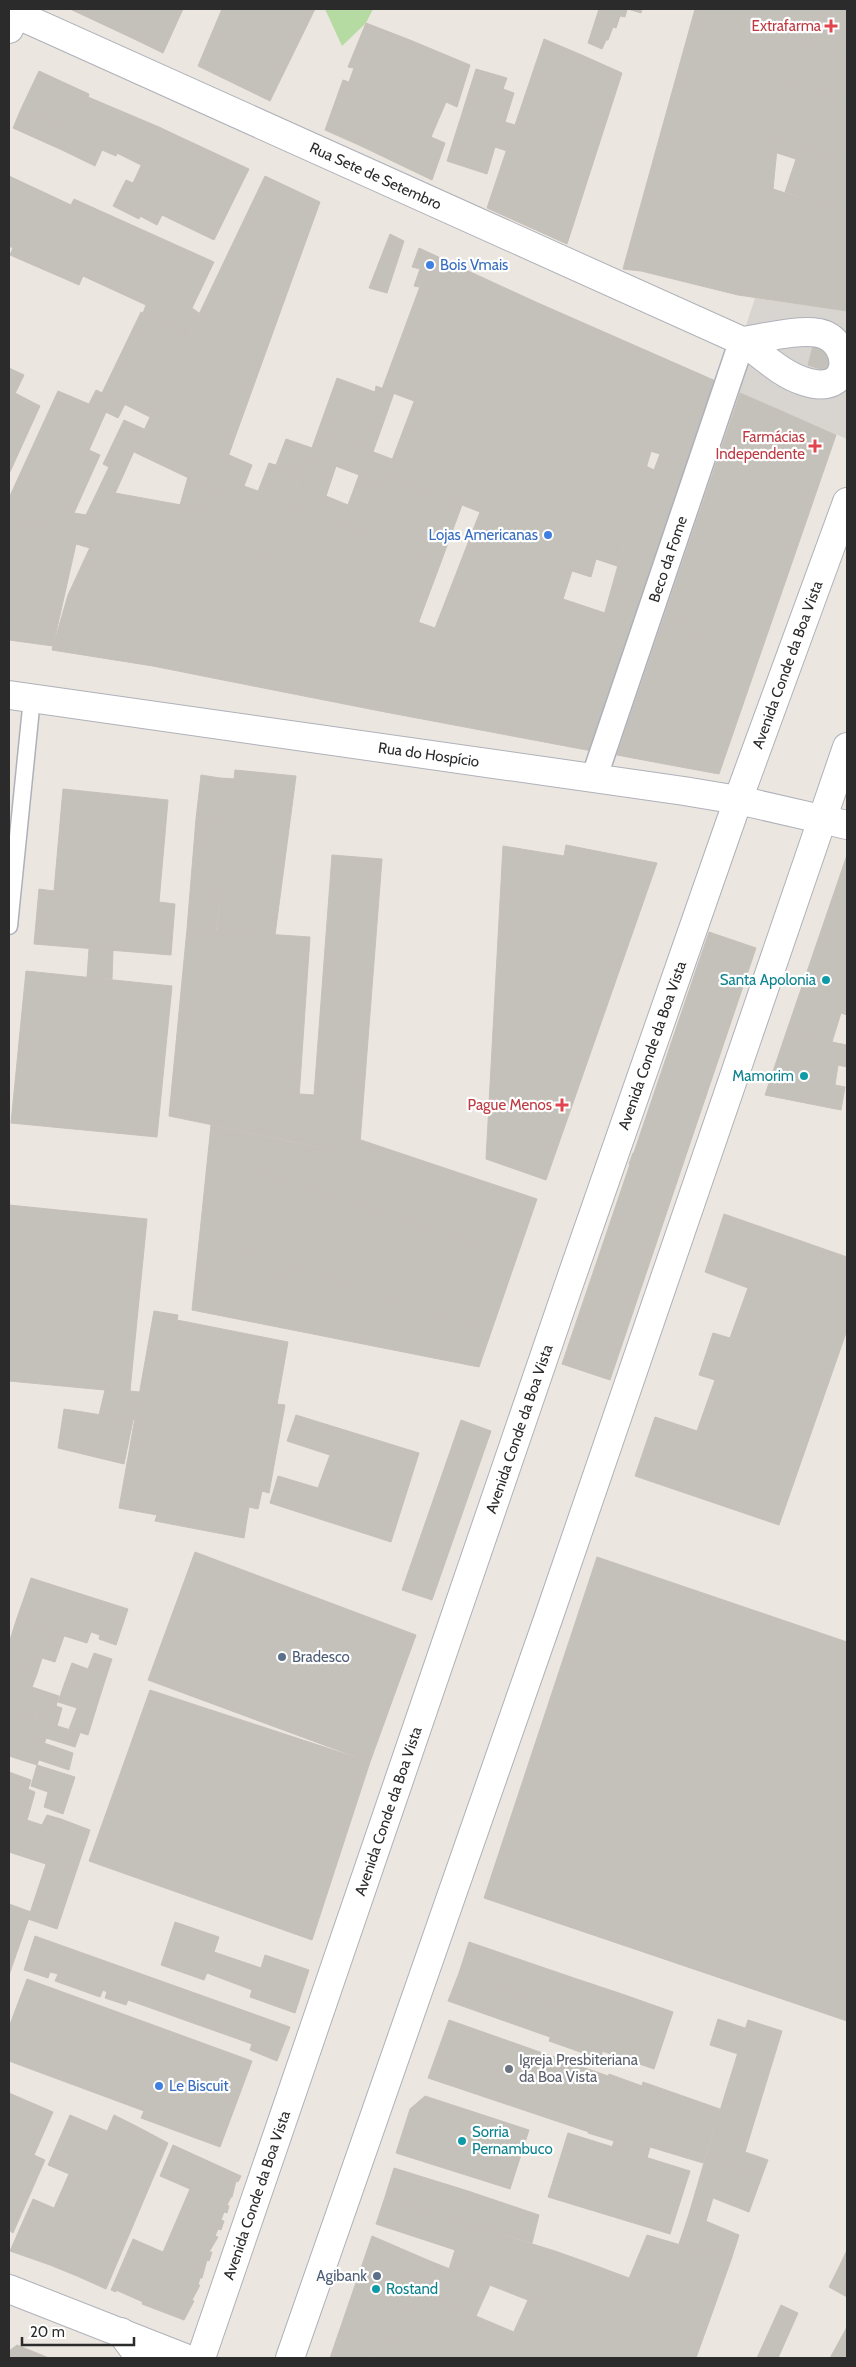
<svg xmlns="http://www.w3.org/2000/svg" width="856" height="2367" font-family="Cabin,sans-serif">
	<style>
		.green { fill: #b6dba2 }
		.plaza { fill: #d8d5d1 }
		.building { fill: #c4c0ba; stroke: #c6c1b9 }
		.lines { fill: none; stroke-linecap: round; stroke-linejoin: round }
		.service-casing { stroke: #afb1ba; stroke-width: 19 }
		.pedestrian-casing { stroke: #afb1ba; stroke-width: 28 }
		.minor-casing { stroke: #afb1ba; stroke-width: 30 }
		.tertiary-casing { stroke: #afb1ba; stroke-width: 30 }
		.secondary-casing { stroke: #afb1ba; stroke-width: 30 }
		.service { stroke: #fff; stroke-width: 16 }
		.pedestrian { stroke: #fff; stroke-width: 25 }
		.minor { stroke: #fff; stroke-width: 28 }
		.tertiary { stroke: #fff; stroke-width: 28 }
		.secondary { stroke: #fff; stroke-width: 28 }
		.health-dot { fill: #e0444e; stroke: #fff; stroke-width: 2 }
		.shop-dot { fill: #3f7fe0; stroke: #fff; stroke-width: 2 }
		.culture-dot { fill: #0f9aa8; stroke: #fff; stroke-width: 2 }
		.service-dot { fill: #5c6f8a; stroke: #fff; stroke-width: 2 }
		.worship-dot { fill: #6b7280; stroke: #fff; stroke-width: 2 }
		.labels { text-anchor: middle; stroke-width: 4.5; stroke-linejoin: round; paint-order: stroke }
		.health-label { font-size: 15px; fill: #be3a42; stroke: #fff; text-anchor: end }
		.street-label { font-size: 15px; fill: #2b2b2b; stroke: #fff }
		.shop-label { font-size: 15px; fill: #366cbe; stroke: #fff; text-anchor: start }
		.culture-label { font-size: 15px; fill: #0d838f; stroke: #fff; text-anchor: end }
		.service-label { font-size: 15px; fill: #4e5e75; stroke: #fff; text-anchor: start }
		.worship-label { font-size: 15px; fill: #5b616d; stroke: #fff; text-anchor: start }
	</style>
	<rect width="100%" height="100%" fill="#ebe6df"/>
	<polygon class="green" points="325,9 373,9 366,23 342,46"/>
	<polygon class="plaza" points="755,298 847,311 847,439 740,393 727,384"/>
	<g class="building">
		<polygon points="70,9 146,9 132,38"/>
		<polygon points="145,9 183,9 163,53 132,38"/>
		<polygon points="222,9 315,9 270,101 198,66"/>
		<polygon points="599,9 627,9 625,17 620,16 616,28 613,27 608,40 606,40 602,49 588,43"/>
		<polygon points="628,9 642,9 641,13"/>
		<polygon points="695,9 821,9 778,139 773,189 738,295 641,271 623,269"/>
		<polygon points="821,9 847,9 847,59 809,43"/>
		<polygon points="366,23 410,40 361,146 325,130 343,80 349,82 354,68 348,67"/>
		<polygon points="544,39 584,56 527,226 487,208"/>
		<polygon points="410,40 470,65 457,107 446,102 431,137 445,143 432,180 361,146"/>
		<polygon points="809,43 847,59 847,104 796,82"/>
		<polygon points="584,56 622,73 567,244 527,226"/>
		<polygon points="476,69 507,78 503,89 514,93 505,122 515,125 507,151 495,147 487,174 447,161"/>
		<polygon points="39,71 89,94 88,97 159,127 141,165 117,153 116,156 102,150 95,166 62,150 68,134 58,129 60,127 21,109"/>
		<polygon points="796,82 847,104 847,162 778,139"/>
		<polygon points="21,109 60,127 58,129 68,134 62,150 13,128"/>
		<polygon points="159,127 178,136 139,219 113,206 126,180 133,183"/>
		<polygon points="178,136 249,169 214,240 162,215 157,225 140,216"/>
		<polygon points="778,139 847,162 847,213 785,192 796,159 777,153"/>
		<polygon points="9,176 71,205 74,199 214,262 192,308 199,313 189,334 143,313 146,305 83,276 79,285 10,255 13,248 9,246"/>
		<polygon points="265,176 320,202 234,440 157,402"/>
		<polygon points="773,189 847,213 847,311 738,295"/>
		<polygon points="390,234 404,241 387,293 369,288"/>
		<polygon points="419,248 432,254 419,287 414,286 420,269 412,267"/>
		<polygon points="432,254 464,269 414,401 382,389"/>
		<polygon points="464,269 538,303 462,505 386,476"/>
		<polygon points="538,303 677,364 617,566 596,559 591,577 572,571 563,599 605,613 602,622 539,741 385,712 418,622 435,628 480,512 462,505"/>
		<polygon points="141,312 189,334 150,417 102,393"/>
		<polygon points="813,346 834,354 829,372 808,365"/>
		<polygon points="677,364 718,382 592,751 539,741 602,622 646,466 654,470 660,454 650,451"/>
		<polygon points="9,368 24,375 9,406"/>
		<polygon points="337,378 375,392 376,386 394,393 373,452 318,431"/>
		<polygon points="96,390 125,404 118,418 89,404"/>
		<polygon points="58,391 89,404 39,524 9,519 9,498"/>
		<polygon points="15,393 40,406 9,474 9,406"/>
		<polygon points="740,393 777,409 697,639 690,637 689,630 681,622 674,622 665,629 658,653 660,660 664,665 669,666 682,661 654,762 617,755"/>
		<polygon points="157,402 234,440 216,491 134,452"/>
		<polygon points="89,404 106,412 89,450 100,455 74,513 104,518 90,548 76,544 53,646 9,640 39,524"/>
		<polygon points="777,409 836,435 719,774 654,762 682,661 669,666 664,665 660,660 658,653 665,629 674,622 681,622 689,630 690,637 697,639"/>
		<polygon points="124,420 144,429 104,518 86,515 109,467 103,464"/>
		<polygon points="318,431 392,459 383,484 309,456"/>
		<polygon points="286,439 312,448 302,473 276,465"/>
		<polygon points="229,455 252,465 244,486 258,491 236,548 271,560 228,681 153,666"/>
		<polygon points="309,456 336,466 326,496 348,505 359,475 383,484 386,476 462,505 441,562 291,505"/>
		<polygon points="269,463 302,473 271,560 236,548"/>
		<polygon points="188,477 216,491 209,510 180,505"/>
		<polygon points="115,493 209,510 153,666 52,650 68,595"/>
		<polygon points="291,505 441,562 385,712 228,681"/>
		<polygon points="9,519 39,524 9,640"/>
		<polygon points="235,770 296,776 275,935 217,931"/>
		<polygon points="201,775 220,778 214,819 196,819"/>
		<polygon points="220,778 235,779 216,931 187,929 196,819 214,819"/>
		<polygon points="63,789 168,800 159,902 175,904 171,955 34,944 39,889 54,891"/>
		<polygon points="566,845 657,863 546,1180 486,1159 503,846 564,856"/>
		<polygon points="332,855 382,859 359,1156 296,1142 299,1094 314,1095"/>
		<polygon points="847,855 847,1015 841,1013 832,1042 786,1033"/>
		<polygon points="187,929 310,937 296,1142 169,1116"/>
		<polygon points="709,932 756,948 610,1380 562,1364"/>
		<polygon points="89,949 113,950 112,979 87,977"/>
		<polygon points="26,971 172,986 157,1137 11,1123"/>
		<polygon points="786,1033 847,1045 847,1067 838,1065 835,1085 845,1087 841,1110 765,1095"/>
		<polygon points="211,1125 359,1156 361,1140 537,1199 479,1367 192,1310"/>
		<polygon points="633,1153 646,1156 641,1169 629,1164"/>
		<polygon points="255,1169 500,1253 474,1328 286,1263 280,1279 252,1269 257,1254 229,1244"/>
		<polygon points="9,1205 147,1219 130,1391 139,1392 134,1420 99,1415 105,1390 9,1381"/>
		<polygon points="724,1214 847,1257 847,1330 779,1525 635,1476 655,1417 697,1431 715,1380 699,1375 713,1333 730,1338 748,1288 705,1272"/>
		<polygon points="154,1311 178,1315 177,1320 288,1342 277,1404 285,1405 269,1493 262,1491 258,1509 249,1507 244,1538 155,1521 157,1515 119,1508"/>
		<polygon points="64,1409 133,1420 124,1464 58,1448"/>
		<polygon points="296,1415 419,1453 391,1542 270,1503 278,1476 318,1488 330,1455 287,1441"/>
		<polygon points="461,1420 491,1431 432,1600 402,1590"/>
		<polygon points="195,1552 416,1635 370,1762 148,1680"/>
		<polygon points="597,1557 847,1642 847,2021 484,1898"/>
		<polygon points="31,1578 128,1609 116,1645 99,1639 100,1635 91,1632 87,1643 16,1621"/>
		<polygon points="16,1621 64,1636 55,1662 42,1658 37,1674 9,1665 9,1643"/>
		<polygon points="94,1653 112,1659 101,1693 65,1682 72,1663 88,1669"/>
		<polygon points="9,1665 37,1674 32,1687 44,1691 34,1718 9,1710"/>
		<polygon points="65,1682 101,1693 88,1735 69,1729 77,1708 58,1702"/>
		<polygon points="150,1690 370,1762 312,1940 89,1861"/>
		<polygon points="44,1691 59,1696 56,1706 62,1708 57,1726 35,1718"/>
		<polygon points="9,1710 51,1724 37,1765 9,1756"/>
		<polygon points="51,1724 80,1733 75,1747 46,1738"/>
		<polygon points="44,1743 73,1753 69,1770 39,1760"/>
		<polygon points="37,1765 75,1777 63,1814 44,1807 48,1792 31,1786"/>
		<polygon points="9,1772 31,1780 28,1789 35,1792 30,1810 9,1803"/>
		<polygon points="9,1803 30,1810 27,1820 42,1825 47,1815 61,1819 46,1864 9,1852"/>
		<polygon points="61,1819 90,1830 57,1929 28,1919"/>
		<polygon points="9,1904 31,1912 9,1975"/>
		<polygon points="175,1922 219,1937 214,1952 261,1968 265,1955 309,1970 295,2013 250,1997 252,1990 207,1973 204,1980 161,1965"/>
		<polygon points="35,1936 290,2027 277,2061 250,2050 252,2044 128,2000 126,2005 105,1998 107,1992 103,1990 100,1997 55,1981 58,1974 50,1972 48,1978 24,1970"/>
		<polygon points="469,1942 571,1977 560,2008 459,1973"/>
		<polygon points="459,1973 560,2008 550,2037 448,2001"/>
		<polygon points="571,1977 622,1994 600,2059 549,2041"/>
		<polygon points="27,1979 252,2061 220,2147 141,2118 144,2111 9,2061 9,2027"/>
		<polygon points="622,1994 673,2012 654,2069 602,2051"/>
		<polygon points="718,2019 745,2028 738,2054 710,2045"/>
		<polygon points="449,2020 608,2076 589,2132 428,2078"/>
		<polygon points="748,2020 782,2031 745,2152 768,2160 762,2176 706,2156"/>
		<polygon points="609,2074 642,2086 643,2082 720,2109 703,2163 650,2147 647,2158 612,2147 614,2141 588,2133"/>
		<polygon points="9,2093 53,2112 34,2155 45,2160 13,2233 9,2230"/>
		<polygon points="425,2096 529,2130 510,2189 396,2153 410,2109"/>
		<polygon points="70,2115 107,2131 50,2265 10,2251 33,2199 54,2208 69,2174 48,2165"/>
		<polygon points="114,2115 138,2127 77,2276 50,2265"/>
		<polygon points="138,2127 168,2143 106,2289 77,2276"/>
		<polygon points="568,2133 690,2171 670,2234 548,2197"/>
		<polygon points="173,2145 241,2176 238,2182 236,2181 232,2197 231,2197 227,2205 229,2206 227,2213 224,2212 221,2220 224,2221 221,2230 218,2229 215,2236 218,2237 209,2252 212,2252 209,2261 207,2260 202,2278 200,2278 198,2285 200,2285 192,2300 194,2301 184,2320 142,2304 143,2302 116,2290 116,2292 111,2290 133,2239 163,2252 190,2189 160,2176"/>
		<polygon points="706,2156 762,2176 749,2212 713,2198 706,2221 689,2214"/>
		<polygon points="394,2168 468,2191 458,2221 385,2197"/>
		<polygon points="468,2191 539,2215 532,2243 458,2221"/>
		<polygon points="385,2197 458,2221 449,2248 376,2224"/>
		<polygon points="689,2214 739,2235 731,2260 679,2244"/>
		<polygon points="458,2221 555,2251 538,2304 449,2269 455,2250 449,2248"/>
		<polygon points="647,2235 731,2260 696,2358 596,2358"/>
		<polygon points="372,2236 430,2261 423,2277 406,2270 394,2300 410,2307 396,2341 379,2334 369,2358 330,2358"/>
		<polygon points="847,2250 847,2269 840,2265"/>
		<polygon points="555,2251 586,2262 548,2358 502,2358 528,2300 538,2304"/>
		<polygon points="430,2261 490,2285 476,2316 417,2292"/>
		<polygon points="586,2262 629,2278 596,2358 548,2358"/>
		<polygon points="840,2265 847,2269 847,2297 829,2287"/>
		<polygon points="406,2270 423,2277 417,2292 476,2316 458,2358 368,2358 379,2334 396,2341 410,2307 394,2300"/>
		<polygon points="781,2305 798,2313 778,2358 757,2358"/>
		<polygon points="476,2316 514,2332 502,2358 458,2358"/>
		<polygon points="847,2327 847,2358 830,2358"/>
		<polygon points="17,2345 49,2358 9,2358 9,2351"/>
	</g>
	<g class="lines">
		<defs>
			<polyline id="service" points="9,926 32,698"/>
			<g id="pedestrian">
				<path id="s1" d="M594,778L742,341"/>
			</g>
			<g id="minor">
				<path id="s2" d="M9,11L742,341C761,354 781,374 803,381C855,399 853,340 819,333C797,329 765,338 742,341"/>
			</g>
			<polyline id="tertiary" points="9,2289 185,2358"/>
			<g id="secondary">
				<polyline points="9,29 18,9"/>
				<path id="s3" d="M9,695L684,791L738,800L847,825"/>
				<polyline points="121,2332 140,2358"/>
				<path id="s4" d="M201,2358L568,1287L738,800L847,502"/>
				<polyline points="290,2358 548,1619 847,747"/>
			</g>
		</defs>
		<use href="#service" class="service-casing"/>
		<use href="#pedestrian" class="pedestrian-casing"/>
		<use href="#minor" class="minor-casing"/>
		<use href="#tertiary" class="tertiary-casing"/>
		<use href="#secondary" class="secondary-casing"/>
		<use href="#service" class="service"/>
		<use href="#pedestrian" class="pedestrian"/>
		<use href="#minor" class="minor"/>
		<use href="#tertiary" class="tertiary"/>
		<use href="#secondary" class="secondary"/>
	</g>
	<g class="health-dot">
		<path d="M828.5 18.5h5v5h5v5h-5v5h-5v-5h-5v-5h5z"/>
		<path d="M812.5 438.5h5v5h5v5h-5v5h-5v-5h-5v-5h5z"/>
		<path d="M559.5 1097.5h5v5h5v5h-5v5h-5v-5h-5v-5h5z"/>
	</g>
	<g class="shop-dot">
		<circle cx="430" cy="265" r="5"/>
		<circle cx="548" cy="535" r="5"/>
		<circle cx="159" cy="2086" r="5"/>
	</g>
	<g class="culture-dot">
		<circle cx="826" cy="980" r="5"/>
		<circle cx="804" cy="1076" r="5"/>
		<circle cx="462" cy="2141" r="5"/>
		<circle cx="376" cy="2289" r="5"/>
	</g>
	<g class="service-dot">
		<circle cx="282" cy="1657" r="5"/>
		<circle cx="377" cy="2276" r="5"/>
	</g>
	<circle class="worship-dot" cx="509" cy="2069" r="5"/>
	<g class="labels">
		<g class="health-label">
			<text x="821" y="31">Extrafarma</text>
			<text x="805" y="442">Farmácias<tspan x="805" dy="17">Independente</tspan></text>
			<text x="552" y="1110">Pague Menos</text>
		</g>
		<g class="street-label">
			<text dy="5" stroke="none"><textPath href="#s2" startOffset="402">Rua Sete de Setembro</textPath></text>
			<text dy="5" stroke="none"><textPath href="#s1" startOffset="231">Beco da Fome</textPath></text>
			<text dy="5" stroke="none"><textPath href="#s4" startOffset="1792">Avenida Conde da Boa Vista</textPath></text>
			<text dy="5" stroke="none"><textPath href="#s3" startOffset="424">Rua do Hospício</textPath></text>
			<text dy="5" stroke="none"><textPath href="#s4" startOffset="1388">Avenida Conde da Boa Vista</textPath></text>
			<text dy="5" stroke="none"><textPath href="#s4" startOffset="982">Avenida Conde da Boa Vista</textPath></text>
			<text dy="5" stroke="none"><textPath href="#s4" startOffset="578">Avenida Conde da Boa Vista</textPath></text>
			<text dy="5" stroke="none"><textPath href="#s4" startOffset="172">Avenida Conde da Boa Vista</textPath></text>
		</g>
		<g class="shop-label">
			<text x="440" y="270">Bois Vmais</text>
			<text x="538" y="540" text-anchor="end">Lojas Americanas</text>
			<text x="169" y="2091">Le Biscuit</text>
		</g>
		<g class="culture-label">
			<text x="816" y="985">Santa Apolonia</text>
			<text x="794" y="1081">Mamorim</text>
			<text x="472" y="2137" text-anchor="start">Sorria<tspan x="472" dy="17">Pernambuco</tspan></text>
			<text x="386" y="2294" text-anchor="start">Rostand</text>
		</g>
		<g class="service-label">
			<text x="292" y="1662">Bradesco</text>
			<text x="367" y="2281" text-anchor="end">Agibank</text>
		</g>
		<g class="worship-label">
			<text x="519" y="2065">Igreja Presbiteriana<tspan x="519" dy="17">da Boa Vista</tspan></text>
		</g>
	</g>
	<rect width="856" height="2367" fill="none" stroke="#2b2b2b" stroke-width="20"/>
	<path d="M22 2337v8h112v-8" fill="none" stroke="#2b2b2b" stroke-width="2.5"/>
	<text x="30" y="2337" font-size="15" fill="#2b2b2b" stroke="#ffffff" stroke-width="4" paint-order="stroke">20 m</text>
</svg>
